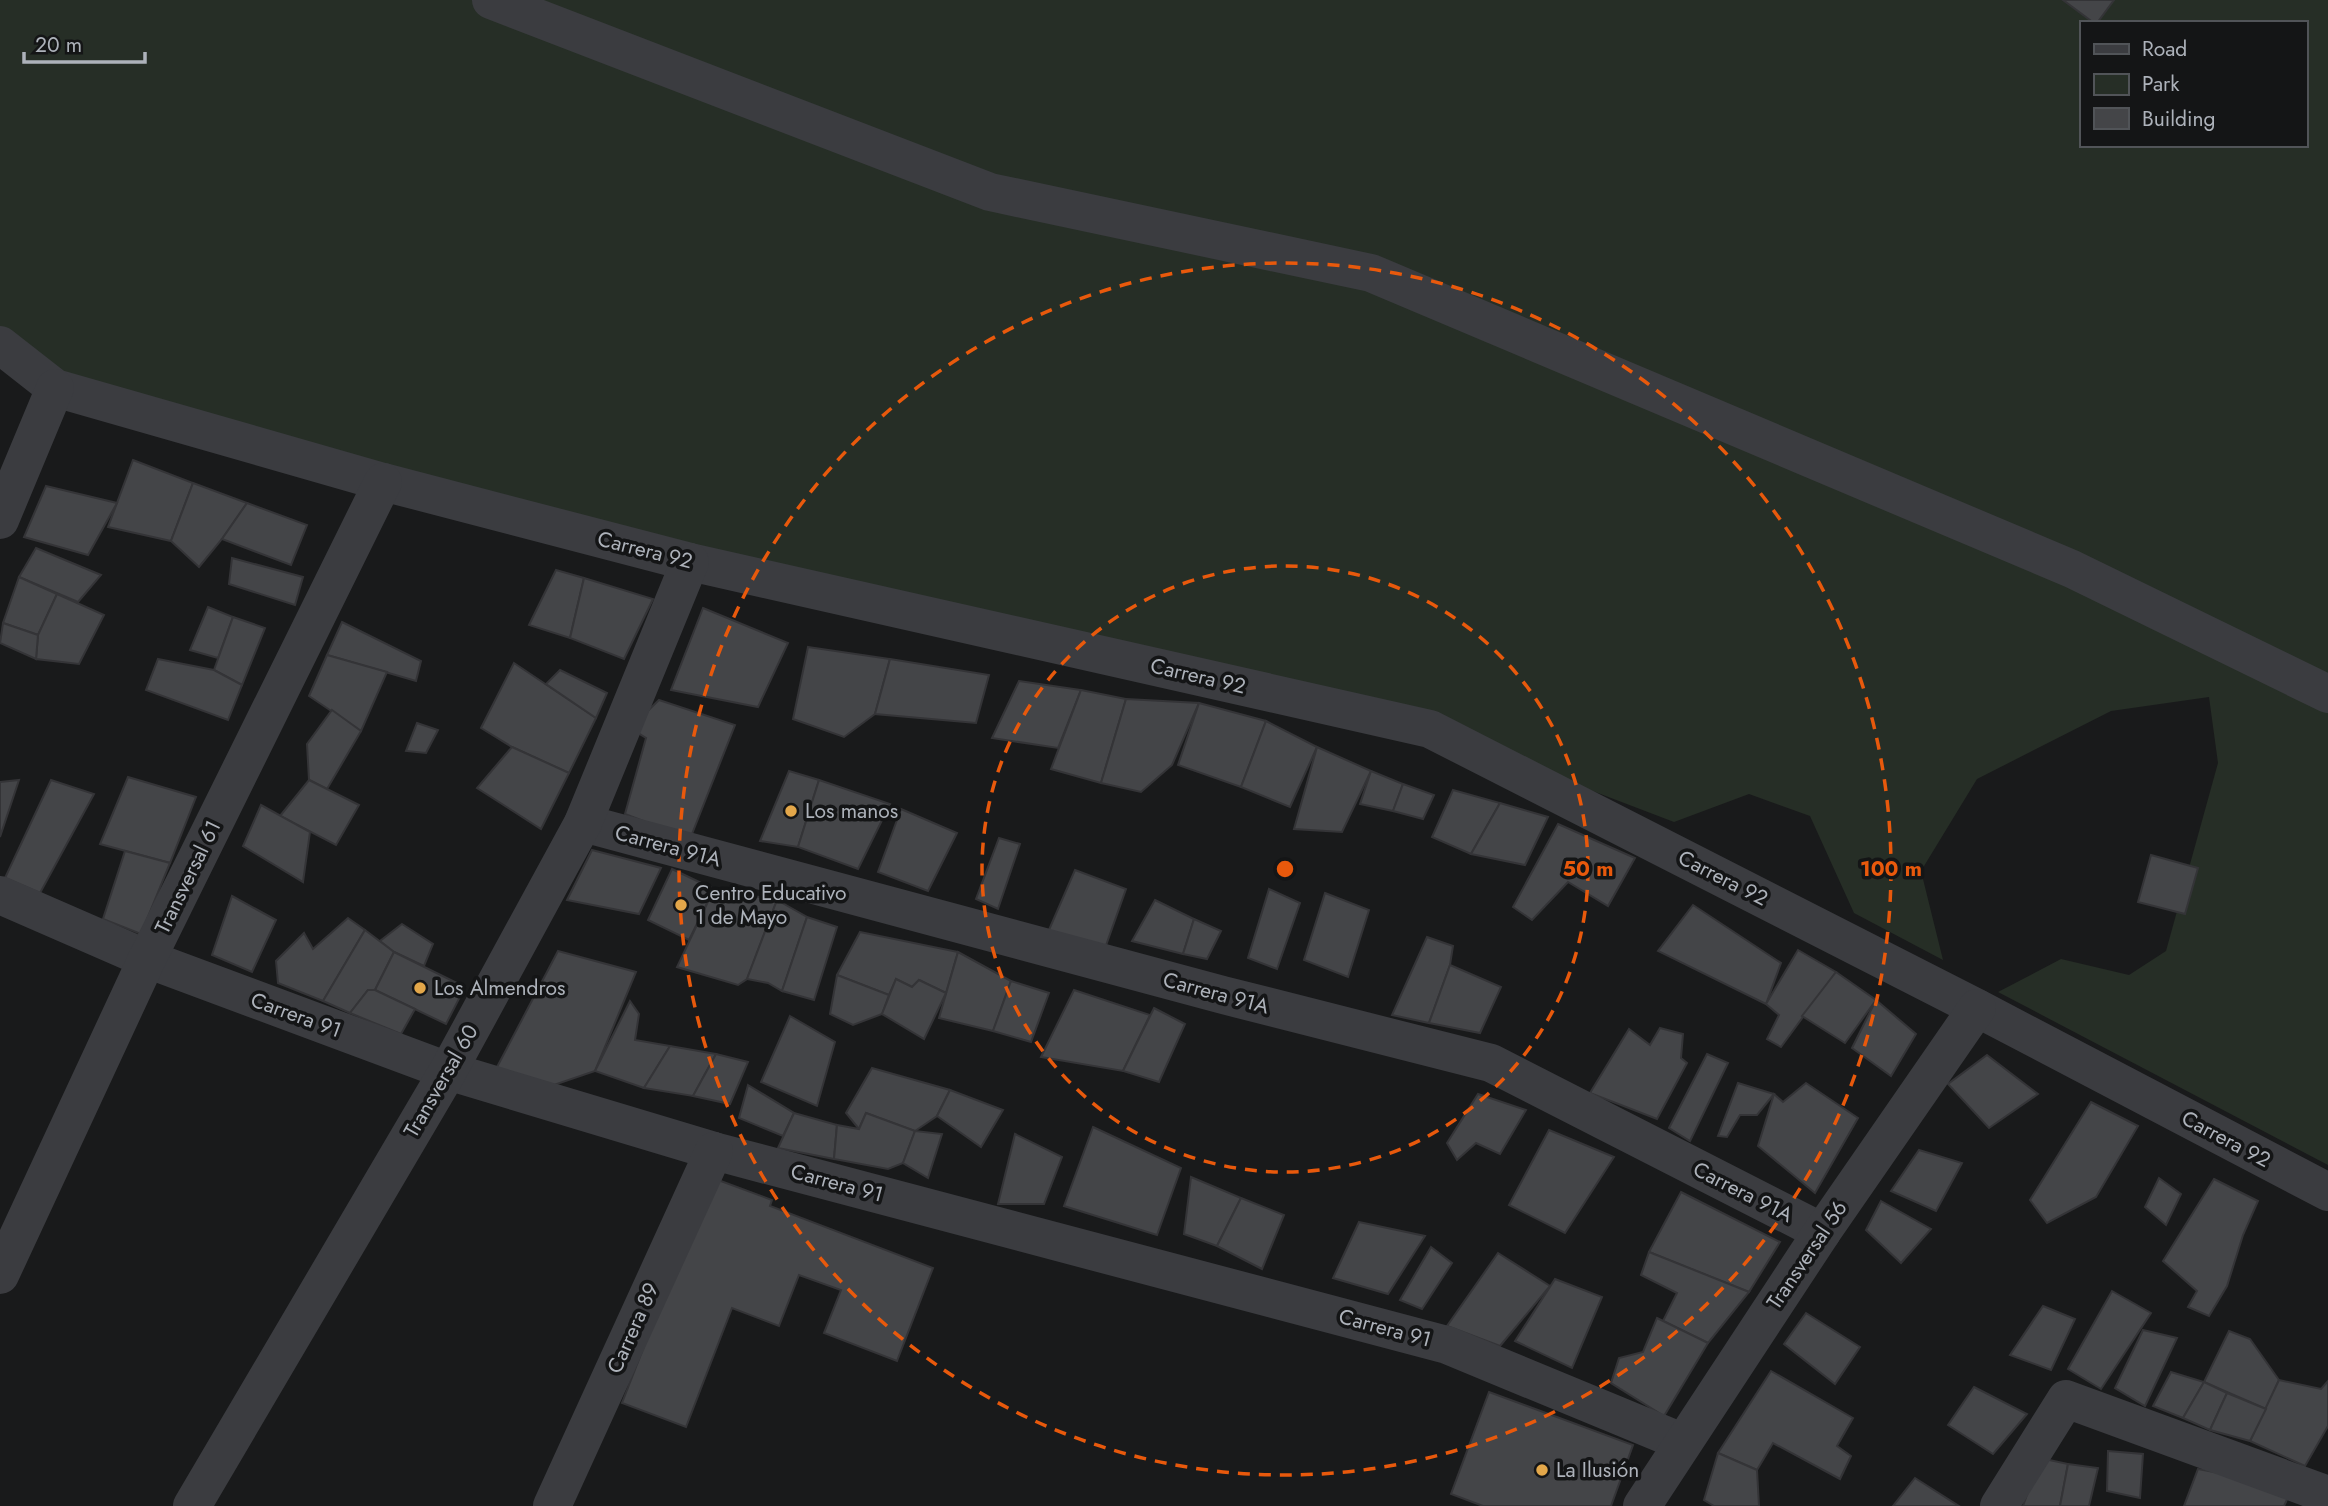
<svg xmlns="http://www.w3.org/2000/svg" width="2328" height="1506" font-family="Jost,sans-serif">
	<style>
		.green { fill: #262e26; fill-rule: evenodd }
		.building { fill: #444548; stroke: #343437; stroke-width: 2 }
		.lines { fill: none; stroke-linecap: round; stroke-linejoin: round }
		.street { stroke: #3b3c40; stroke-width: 38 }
		.ring { fill: none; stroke: #e8590c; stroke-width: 3.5; stroke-dasharray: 12 9 }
		.poi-dot { fill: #e3a74a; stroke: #141516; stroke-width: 2.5 }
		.labels { text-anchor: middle; stroke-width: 7; stroke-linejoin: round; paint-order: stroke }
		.street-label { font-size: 21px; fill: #adb2ba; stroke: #141516 }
		.poi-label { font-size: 21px; fill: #adb2ba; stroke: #141516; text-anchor: start }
		.centre { fill: #e8590c; stroke: #141516; stroke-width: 3.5 }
		.ring-label { font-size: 21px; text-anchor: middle; font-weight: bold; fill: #e8590c; stroke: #141516; stroke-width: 7; stroke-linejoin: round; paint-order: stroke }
	</style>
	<rect width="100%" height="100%" fill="#191a1b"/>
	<path class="green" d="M0,0H2328V1165L1998,992L2061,959L2129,975L2166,951L2218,763L2209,697L2111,711L1977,779L1921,871L1943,960L1854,913L1810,816L1749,794L1674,822L1430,729L55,388L0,345ZM2081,23H2305V145H2081Z"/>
	<g class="building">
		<polygon points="2063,0 2114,0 2097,23 2094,23"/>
		<polygon points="133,460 193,483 171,541 108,527"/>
		<polygon points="193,483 247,503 222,539 199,567 171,541"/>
		<polygon points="46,486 117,503 88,555 24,537"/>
		<polygon points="247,503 307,525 291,565 222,539"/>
		<polygon points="36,548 101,575 78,602 19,577"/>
		<polygon points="232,558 303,577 295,605 229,584"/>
		<polygon points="556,570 584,578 570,638 529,625"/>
		<polygon points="19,577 57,594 38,635 3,623"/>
		<polygon points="584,578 653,599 624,659 570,638"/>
		<polygon points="57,594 104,615 79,664 36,659 38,635"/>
		<polygon points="208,607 233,617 218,658 190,650"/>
		<polygon points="703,608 788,643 758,707 671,690"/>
		<polygon points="233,617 265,628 242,685 214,670"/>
		<polygon points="342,622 421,661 416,681 327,655"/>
		<polygon points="3,623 38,635 36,659 0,643"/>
		<polygon points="808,647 890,659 875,714 844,737 793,719"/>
		<polygon points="327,655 387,672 361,731 309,696"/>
		<polygon points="158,659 214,670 242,685 228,720 146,690"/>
		<polygon points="890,659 989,675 976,723 875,714"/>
		<polygon points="514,663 596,718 569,773 512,747 481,728"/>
		<polygon points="560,670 607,693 596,718 546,684"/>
		<polygon points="1019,681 1081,690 1058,748 992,738"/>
		<polygon points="1081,690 1126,699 1101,783 1051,769"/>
		<polygon points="1126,699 1199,703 1172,765 1141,792 1101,783"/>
		<polygon points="659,700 735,725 690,839 625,814 646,738 630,728"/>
		<polygon points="1199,703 1266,721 1241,787 1178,765"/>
		<polygon points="332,710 361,731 327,789 309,780 307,744"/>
		<polygon points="1266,721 1317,747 1290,807 1241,787"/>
		<polygon points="417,723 438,730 426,753 406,751"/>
		<polygon points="512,747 569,773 541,829 477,788"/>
		<polygon points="1317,747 1371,771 1342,832 1294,829"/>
		<polygon points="789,771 819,780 798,847 760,841"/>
		<polygon points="1371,771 1403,784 1393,811 1360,804"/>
		<polygon points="128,777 196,797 170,863 100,844"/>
		<polygon points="19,780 0,837 0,782"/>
		<polygon points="51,780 94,794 40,893 5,878"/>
		<polygon points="309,780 359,805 336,845 280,816"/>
		<polygon points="819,780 890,804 858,869 798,847"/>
		<polygon points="1403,784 1434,795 1423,819 1393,811"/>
		<polygon points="1453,790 1500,803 1471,854 1432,837"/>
		<polygon points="1500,803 1548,817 1525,865 1471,854"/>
		<polygon points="261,805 310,832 303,882 243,846"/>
		<polygon points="901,809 957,833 928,891 878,872"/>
		<polygon points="1558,824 1635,858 1608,906 1568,882 1532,920 1513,907"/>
		<polygon points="999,838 1020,844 998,909 976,899"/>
		<polygon points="592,850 661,868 639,914 567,900"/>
		<polygon points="125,851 170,863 141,934 103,919"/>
		<polygon points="2151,855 2198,868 2185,914 2138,902"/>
		<polygon points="672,869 714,889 689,940 648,920"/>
		<polygon points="1075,870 1126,889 1104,951 1045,939"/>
		<polygon points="714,889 777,900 747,979 738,985 677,967"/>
		<polygon points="1269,889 1300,903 1277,969 1248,958"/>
		<polygon points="1325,893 1369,910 1348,977 1304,960"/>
		<polygon points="232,896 276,920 252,972 212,955"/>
		<polygon points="777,900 807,917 782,991 768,983 747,979"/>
		<polygon points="1155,900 1194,919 1183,954 1132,941"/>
		<polygon points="1693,905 1781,963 1766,1004 1658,951"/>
		<polygon points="807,917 837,927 814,1000 782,991"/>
		<polygon points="348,918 365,930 323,1001 278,983 276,961 304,933 313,949"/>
		<polygon points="1194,919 1221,931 1207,959 1183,954"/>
		<polygon points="402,924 433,944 424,966 394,952 380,941"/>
		<polygon points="365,930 394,952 375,990 368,990 350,1013 323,1001"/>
		<polygon points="860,932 958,952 946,993 919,980 912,987 896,979 889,995 837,975"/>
		<polygon points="1427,937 1453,946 1450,965 1429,1023 1392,1015"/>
		<polygon points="1798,950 1836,972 1781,1047 1767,1039 1779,1015 1766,1004"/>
		<polygon points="558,951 636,972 595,1071 551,1086 496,1069"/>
		<polygon points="394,952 465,987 446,1024 375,990"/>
		<polygon points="958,952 1011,981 993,1031 939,1018"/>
		<polygon points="1450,965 1501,987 1480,1033 1429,1023"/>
		<polygon points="1836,972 1876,1000 1845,1043 1802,1016"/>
		<polygon points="837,975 889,995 882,1014 853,1025 830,1014"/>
		<polygon points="896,979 912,987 919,980 946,993 924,1039 882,1014"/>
		<polygon points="1011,981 1049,993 1031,1042 993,1031"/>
		<polygon points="368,990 375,990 415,1009 401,1034 350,1013"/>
		<polygon points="1074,990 1150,1015 1123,1071 1041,1057"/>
		<polygon points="1876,1000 1916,1034 1891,1076 1852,1048"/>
		<polygon points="630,1001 639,1014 635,1040 670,1046 644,1088 595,1071"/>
		<polygon points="1154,1008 1185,1024 1159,1082 1123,1071"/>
		<polygon points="790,1016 835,1042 817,1106 761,1082"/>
		<polygon points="1660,1028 1683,1034 1681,1058 1687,1063 1657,1119 1590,1093 1629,1029 1650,1045"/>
		<polygon points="670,1046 716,1054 693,1096 644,1088"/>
		<polygon points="716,1054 748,1062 730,1104 693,1096"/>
		<polygon points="1707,1054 1728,1063 1690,1141 1669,1128"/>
		<polygon points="1987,1055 2038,1094 1989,1128 1948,1084"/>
		<polygon points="872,1068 950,1090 937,1116 915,1131 866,1113 859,1129 846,1113"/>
		<polygon points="1738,1083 1774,1094 1757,1115 1740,1115 1727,1137 1718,1136"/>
		<polygon points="1806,1083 1858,1118 1815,1193 1758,1146 1774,1094 1783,1102"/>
		<polygon points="748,1085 794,1113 783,1136 739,1118"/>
		<polygon points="950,1090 1003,1110 981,1147 937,1116"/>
		<polygon points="1478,1094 1526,1110 1500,1154 1476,1143 1457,1160 1447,1143"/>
		<polygon points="2091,1102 2138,1126 2096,1197 2047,1223 2030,1200"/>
		<polygon points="794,1113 837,1125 834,1159 778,1148"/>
		<polygon points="866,1113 915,1131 903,1163 888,1169 834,1159 837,1125 859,1129"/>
		<polygon points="1093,1127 1181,1168 1157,1235 1064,1206"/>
		<polygon points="1549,1130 1614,1157 1565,1233 1509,1205"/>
		<polygon points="915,1131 942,1134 928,1178 903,1163"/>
		<polygon points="1015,1134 1062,1157 1044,1204 998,1204"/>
		<polygon points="1919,1150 1962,1163 1936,1211 1891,1191"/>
		<polygon points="710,1177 772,1200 770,1206 933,1268 897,1361 824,1333 841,1290 799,1275 779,1326 732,1308 686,1427 622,1403"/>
		<polygon points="1191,1177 1241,1198 1217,1246 1184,1234"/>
		<polygon points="2159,1178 2181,1194 2166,1225 2145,1207"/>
		<polygon points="2214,1179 2258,1201 2243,1235 2227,1286 2209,1316 2188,1307 2197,1291 2163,1261"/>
		<polygon points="1681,1192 1780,1242 1749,1292 1649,1252"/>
		<polygon points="1241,1198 1284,1215 1262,1269 1217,1246"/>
		<polygon points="1881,1201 1931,1229 1901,1263 1866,1230"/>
		<polygon points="1359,1222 1425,1236 1388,1294 1333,1278"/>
		<polygon points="1431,1247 1452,1263 1422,1309 1400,1300"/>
		<polygon points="1649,1252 1749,1292 1708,1343 1663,1321 1677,1293 1641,1275"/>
		<polygon points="1498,1253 1550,1286 1500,1346 1447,1326"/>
		<polygon points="1555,1279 1602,1297 1572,1368 1515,1341"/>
		<polygon points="2112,1291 2151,1313 2101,1389 2068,1369"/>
		<polygon points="2043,1306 2075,1319 2051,1370 2010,1355"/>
		<polygon points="1806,1313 1860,1347 1835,1384 1784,1344"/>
		<polygon points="1657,1318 1708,1343 1664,1416 1611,1383 1619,1358 1643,1352"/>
		<polygon points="2143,1330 2177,1338 2145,1406 2115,1388"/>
		<polygon points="2229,1331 2250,1339 2279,1380 2266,1409 2204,1382"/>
		<polygon points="1771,1371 1853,1418 1837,1446 1851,1456 1840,1479 1773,1443 1757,1470 1718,1453"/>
		<polygon points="2171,1372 2204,1382 2183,1418 2153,1406"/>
		<polygon points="2279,1380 2321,1389 2328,1381 2328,1426 2305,1466 2250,1441"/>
		<polygon points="2204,1382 2227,1393 2210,1430 2183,1418"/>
		<polygon points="1974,1387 2027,1414 1993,1454 1948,1425"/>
		<polygon points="1489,1392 1633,1445 1611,1506 1483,1506 1451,1494"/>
		<polygon points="2227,1393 2266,1409 2250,1441 2210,1430"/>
		<polygon points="2108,1451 2143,1454 2140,1498 2107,1491"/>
		<polygon points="1718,1453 1757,1470 1759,1506 1714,1506 1704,1500"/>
		<polygon points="2040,1458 2068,1464 2060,1506 2023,1506"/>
		<polygon points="2068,1464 2098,1468 2089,1506 2060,1506"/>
		<polygon points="2198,1469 2293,1487 2284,1506 2184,1506"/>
		<polygon points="1915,1478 1959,1506 1893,1506"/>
	</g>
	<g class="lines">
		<g class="street">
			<polyline points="491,0 990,192 1371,273 2072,569 2328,694"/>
			<polyline points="0,345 55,388 383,482 690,562 1430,729 1977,1008 2328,1192"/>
			<polyline points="0,520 55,388"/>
			<polyline points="583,823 1223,995 1491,1063 1822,1232"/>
			<polyline points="0,895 147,959 448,1071 714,1151 1447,1345 1682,1442"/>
			<polyline points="0,1275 147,959 383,482"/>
			<polyline points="192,1506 448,1071 583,823 690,562"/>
			<polyline points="552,1506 714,1151"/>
			<polyline points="1642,1506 1822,1232 1977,1008"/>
			<polyline points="1999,1506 2066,1399 2328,1495"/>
		</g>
	</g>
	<g class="ring">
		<circle cx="1285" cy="869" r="303"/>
		<circle cx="1285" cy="869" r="606"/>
	</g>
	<g class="poi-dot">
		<circle cx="791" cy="811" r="7"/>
		<circle cx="681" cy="905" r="7"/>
		<circle cx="420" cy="988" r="7"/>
		<circle cx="1542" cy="1470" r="7"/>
	</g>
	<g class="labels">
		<g class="street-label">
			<text transform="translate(645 550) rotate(14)" y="7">Carrera 92</text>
			<text transform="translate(1198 676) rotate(13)" y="7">Carrera 92</text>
			<text transform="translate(668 846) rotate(15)" y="7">Carrera 91A</text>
			<text transform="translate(188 877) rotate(-64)" y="7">Transversal 61</text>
			<text transform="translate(1723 878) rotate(27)" y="7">Carrera 92</text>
			<text transform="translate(1216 993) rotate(15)" y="7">Carrera 91A</text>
			<text transform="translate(296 1015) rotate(20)" y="7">Carrera 91</text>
			<text transform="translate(441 1081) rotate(-60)" y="7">Transversal 60</text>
			<text transform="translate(2226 1139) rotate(28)" y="7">Carrera 92</text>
			<text transform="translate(837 1183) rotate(15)" y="7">Carrera 91</text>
			<text transform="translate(1743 1192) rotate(27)" y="7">Carrera 91A</text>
			<text transform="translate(1807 1255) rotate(-56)" y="7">Transversal 56</text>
			<text transform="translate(633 1328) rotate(-66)" y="7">Carrera 89</text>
			<text transform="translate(1385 1328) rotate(15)" y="7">Carrera 91</text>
		</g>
		<g class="poi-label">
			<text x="805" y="818">Los manos</text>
			<text x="695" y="900">Centro Educativo<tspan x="695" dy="24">1 de Mayo</tspan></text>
			<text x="434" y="995">Los Almendros</text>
			<text x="1556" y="1477">La Ilusión</text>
		</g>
	</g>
	<circle cx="1285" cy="869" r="10" class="centre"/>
	<g class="ring-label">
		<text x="1588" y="876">50 m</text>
		<text x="1891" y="876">100 m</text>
	</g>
	<rect x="2080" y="21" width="228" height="126" fill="#141516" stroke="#515458" stroke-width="2"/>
	<rect x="2094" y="44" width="35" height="10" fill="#3b3c40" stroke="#515458" stroke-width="2"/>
	<text x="2142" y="56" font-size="21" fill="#adb2ba">Road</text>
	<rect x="2094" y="74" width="35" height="21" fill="#262e26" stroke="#515458" stroke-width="2"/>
	<text x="2142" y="91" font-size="21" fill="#adb2ba">Park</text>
	<rect x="2094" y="108" width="35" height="21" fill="#444548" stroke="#515458" stroke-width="2"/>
	<text x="2142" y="126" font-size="21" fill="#adb2ba">Building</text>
	<path d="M24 52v10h121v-10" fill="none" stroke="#adb2ba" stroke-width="3.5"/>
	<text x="35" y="52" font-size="21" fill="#adb2ba" stroke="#141516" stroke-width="5" paint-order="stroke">20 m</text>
</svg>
